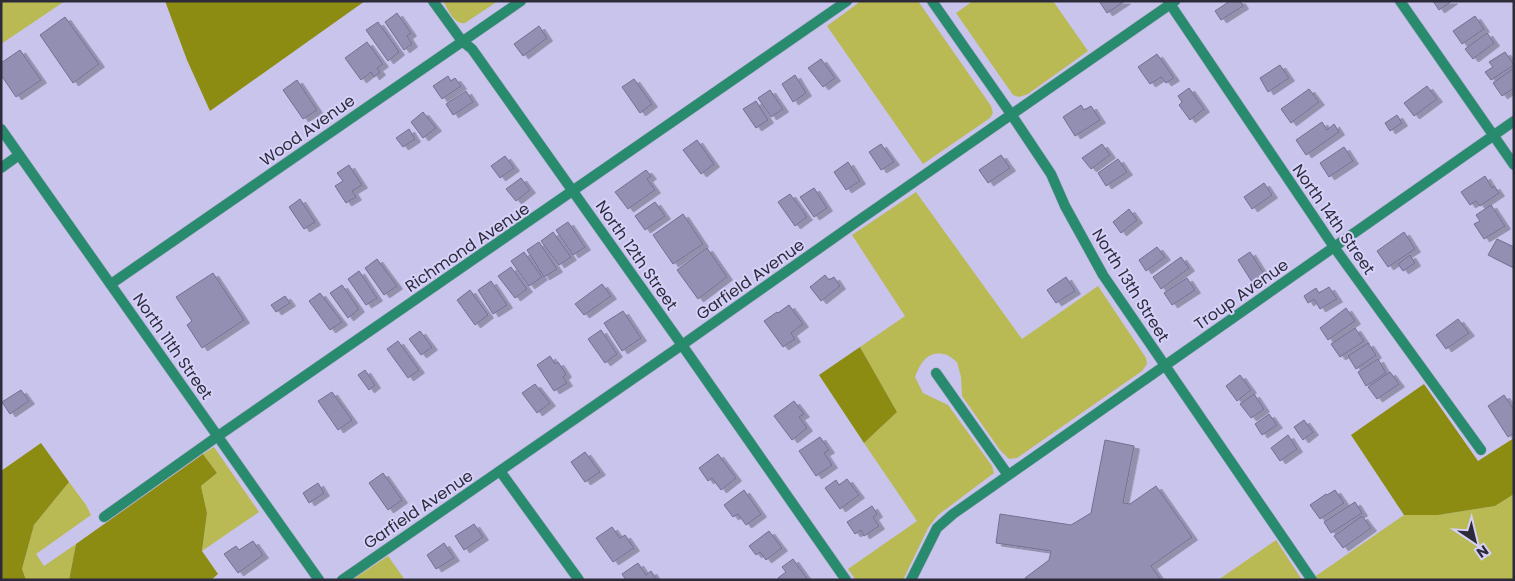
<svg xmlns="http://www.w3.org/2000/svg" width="1515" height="581" font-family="Poppins,sans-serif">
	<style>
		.green { fill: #b9ba53 }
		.forest { fill: #8c8c13 }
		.building { fill: #928fb3; stroke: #736f92; filter: url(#shadow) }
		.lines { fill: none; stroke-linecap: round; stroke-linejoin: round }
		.minor-casing { stroke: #a6a2c4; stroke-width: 11 }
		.tertiary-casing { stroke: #a6a2c4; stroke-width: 11 }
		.minor { stroke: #288b6e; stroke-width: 10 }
		.tertiary { stroke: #288b6e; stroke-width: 10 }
		.labels { text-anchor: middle; stroke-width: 4; stroke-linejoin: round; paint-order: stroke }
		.street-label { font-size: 16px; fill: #2d2b3a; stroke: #d5d1f8 }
	</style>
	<defs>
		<filter id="shadow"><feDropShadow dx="5.5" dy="3" stdDeviation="0" flood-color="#0004"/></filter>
	</defs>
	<rect width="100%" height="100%" fill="#c8c4eb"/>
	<g class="green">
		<polygon points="1,1 65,1 1,44"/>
		<path d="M443,1H498L465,23C454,25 448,9 443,1Z"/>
		<polygon points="861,1 918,1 991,106 993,113 990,118 923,164 827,26"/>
		<polygon points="973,1 1053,1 1088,51 1028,94 1019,97 1013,95 956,13"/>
		<path d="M916,192L1022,339L1098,286L1146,358L1147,364L1142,371L1017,458L1009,459L1000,450L962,396L961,377L957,362C953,359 948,354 943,354C927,351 920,364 915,377L923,393L948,405L992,466L994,473L938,515L928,528L903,580H856L848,569L917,521L864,443L897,412L860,347L905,316L852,235Z"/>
		<polygon points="214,447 259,512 202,551 207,513 201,486 217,473 203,454"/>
		<polygon points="69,482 86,505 91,515 36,554 44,566 76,544 69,580 26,580 22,569 34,525"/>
		<polygon points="1514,494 1514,580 1310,580 1404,515 1438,515 1495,506"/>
		<polygon points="1276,540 1302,580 1218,580"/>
		<polygon points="388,556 405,580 352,580"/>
	</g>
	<g class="forest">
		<polygon points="165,1 365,1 210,111 187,60"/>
		<polygon points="860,347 897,412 864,443 819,375"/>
		<polygon points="1424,384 1478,461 1514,438 1514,494 1495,506 1438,515 1404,515 1351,435"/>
		<polygon points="41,443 69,482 34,525 22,569 26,580 1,580 1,471"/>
		<polygon points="203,454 217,473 201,486 207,513 202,551 218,574 211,580 69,580 76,544"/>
	</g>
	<g class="building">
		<polygon points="1099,1 1125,1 1107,13"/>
		<polygon points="1230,1 1240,1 1243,6 1221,20 1215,11"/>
		<polygon points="1433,1 1452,1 1439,10"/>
		<polygon points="397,13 411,33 407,36 412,44 404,50 385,22"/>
		<polygon points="1475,16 1484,29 1462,44 1453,31"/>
		<polygon points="65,17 99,64 73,83 40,35"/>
		<polygon points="378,22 399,52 388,61 366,30"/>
		<polygon points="539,26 547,38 523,56 514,44"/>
		<polygon points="1487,33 1494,43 1473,59 1465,49"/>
		<polygon points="367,42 383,64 377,68 380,72 374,77 371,72 361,80 345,58"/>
		<polygon points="20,50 41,80 16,97 1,75 1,63"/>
		<polygon points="1505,52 1514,65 1491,80 1485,72 1493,67 1489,62"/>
		<polygon points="1157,54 1174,78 1166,83 1161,77 1150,84 1138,67"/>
		<polygon points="821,59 835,78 823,87 808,68"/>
		<polygon points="1280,65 1289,78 1268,92 1260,78"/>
		<polygon points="1514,68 1514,88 1502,96 1493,83"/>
		<polygon points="795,75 806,93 793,102 782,84"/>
		<polygon points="448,76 451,81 455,78 461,86 442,99 433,86"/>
		<polygon points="634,79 652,104 640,113 622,87"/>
		<polygon points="297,80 317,110 303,119 283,90"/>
		<polygon points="1427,86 1437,99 1414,116 1404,103"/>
		<polygon points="1189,88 1204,109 1190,120 1179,105 1182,102 1178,96"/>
		<polygon points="1309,89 1319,102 1291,123 1281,109"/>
		<polygon points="770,90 783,109 771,117 758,98"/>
		<polygon points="466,91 473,102 453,115 446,104"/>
		<polygon points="756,101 768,120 756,128 743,109"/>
		<polygon points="1081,105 1084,110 1091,106 1100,120 1075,136 1063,117"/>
		<polygon points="423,112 436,128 423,138 411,122"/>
		<polygon points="1397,115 1402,123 1390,131 1385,123"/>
		<polygon points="1322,122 1327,130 1334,124 1339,132 1306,155 1296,140"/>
		<polygon points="409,129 415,139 403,147 396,138"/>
		<polygon points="697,140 714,164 701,174 683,150"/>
		<polygon points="881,144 894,162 881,170 869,152"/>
		<polygon points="1102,144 1110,155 1091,169 1082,158"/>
		<polygon points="1344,147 1353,161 1329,177 1320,163"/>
		<polygon points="1001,155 1010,168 988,183 979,170"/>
		<polygon points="505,156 514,168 500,178 491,166"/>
		<polygon points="1118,159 1127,172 1106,186 1098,173"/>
		<polygon points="848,162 860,181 846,190 834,172"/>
		<polygon points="349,165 362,185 352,191 356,197 346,203 335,186 343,181 337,173"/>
		<polygon points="646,170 651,176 647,179 655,190 628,209 615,192"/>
		<polygon points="1485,176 1492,188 1494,186 1499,193 1480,206 1476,201 1470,205 1461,192"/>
		<polygon points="521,178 530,190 516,201 506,189"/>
		<polygon points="1264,183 1272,195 1252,209 1244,197"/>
		<polygon points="814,188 827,208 814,217 800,197"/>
		<polygon points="790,194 807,217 795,226 778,202"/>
		<polygon points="300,199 315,222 304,229 289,207"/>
		<polygon points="655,202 665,216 645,230 635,216"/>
		<polygon points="1491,205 1505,226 1484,239 1474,224 1480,221 1476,215"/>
		<polygon points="1129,209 1137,220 1121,233 1113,222"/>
		<polygon points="683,214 703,244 673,264 653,235"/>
		<polygon points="568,222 585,247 573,255 556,230"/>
		<polygon points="553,232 571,257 559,265 541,241"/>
		<polygon points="1404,232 1415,249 1388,267 1377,251"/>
		<polygon points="1497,239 1514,247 1514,268 1488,255"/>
		<polygon points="539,242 557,269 544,277 527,250"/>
		<polygon points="1157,247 1165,257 1146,271 1139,260"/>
		<polygon points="707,248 727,277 698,299 677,270"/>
		<polygon points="524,252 542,277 529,286 511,261"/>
		<polygon points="1250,252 1264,274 1252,282 1238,260"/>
		<polygon points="1410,255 1415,263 1403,271 1398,264"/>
		<polygon points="1181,257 1189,268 1161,289 1153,277"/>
		<polygon points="377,259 397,286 384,295 365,268"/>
		<polygon points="511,267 527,289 515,298 498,276"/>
		<polygon points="359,271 377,298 366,305 348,279"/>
		<polygon points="213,273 244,320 202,348 187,325 192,321 176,297"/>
		<polygon points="825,275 829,280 834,277 840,286 821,301 810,287"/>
		<polygon points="1066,277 1075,291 1056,303 1047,290"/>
		<polygon points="1187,278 1195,290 1172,305 1164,293"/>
		<polygon points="491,281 507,305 493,314 478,290"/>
		<polygon points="602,284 611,296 584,315 575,304"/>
		<polygon points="342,285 359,309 348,318 330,293"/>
		<polygon points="1329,287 1337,299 1320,309 1314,299 1308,303 1304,296 1316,288 1319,293"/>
		<polygon points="470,290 488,315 475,325 457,300"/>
		<polygon points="320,293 342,322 330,330 309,301"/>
		<polygon points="285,296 290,303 276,312 271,305"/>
		<polygon points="789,305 803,324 791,333 795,339 783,347 764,321 777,312 778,313"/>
		<polygon points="1346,308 1355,321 1328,340 1320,328"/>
		<polygon points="623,311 641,338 622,351 604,323"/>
		<polygon points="1458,319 1469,333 1446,349 1436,335"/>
		<polygon points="1355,328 1364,341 1340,357 1331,344"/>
		<polygon points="601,330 617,354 605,363 588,339"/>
		<polygon points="420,331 432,347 421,355 409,339"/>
		<polygon points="398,341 419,370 408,378 387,349"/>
		<polygon points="1368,343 1376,355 1356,369 1348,356"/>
		<polygon points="550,356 555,364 558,362 566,374 563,377 567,383 554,391 537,365"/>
		<polygon points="1378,359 1386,373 1366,386 1358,372"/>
		<polygon points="365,370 375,385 369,390 358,375"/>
		<polygon points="1390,372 1399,384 1377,399 1368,387"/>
		<polygon points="1240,375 1251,390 1237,401 1226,386"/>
		<polygon points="535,384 550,403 537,413 522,393"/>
		<polygon points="21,390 29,401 10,414 2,402"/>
		<polygon points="332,392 352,420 338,430 318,401"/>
		<polygon points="1254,394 1264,409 1251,418 1240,404"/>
		<polygon points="1504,395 1514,410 1514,433 1508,437 1488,406"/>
		<polygon points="794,401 804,414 799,417 807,428 792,440 774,416"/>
		<polygon points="1269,414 1277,425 1262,435 1255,424"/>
		<polygon points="1304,420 1313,432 1303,440 1294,427"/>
		<polygon points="1288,435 1297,449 1280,461 1271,448"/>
		<polygon points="820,437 829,450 824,453 832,465 816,476 799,451"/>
		<polygon points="1105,440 1134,446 1123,503 1130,504 1156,486 1192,537 1151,566 1161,580 1026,580 1025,578 1049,560 1051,551 996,543 1000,514 1071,525 1091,513"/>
		<polygon points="585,452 600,472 585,482 571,462"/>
		<polygon points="718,454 736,478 721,490 712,478 708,481 699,468"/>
		<polygon points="383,473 402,500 388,510 369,483"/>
		<polygon points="847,479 859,495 840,509 825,488 836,480 839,485"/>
		<polygon points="318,483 324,493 309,503 303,493"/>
		<polygon points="744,490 761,514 746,525 738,514 733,517 724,505"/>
		<polygon points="1335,490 1344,503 1320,519 1310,505 1326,494 1327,495"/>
		<polygon points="1355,502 1362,513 1331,533 1324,522"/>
		<polygon points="872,506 877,514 873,517 879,526 864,536 861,530 855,534 847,522"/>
		<polygon points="1362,516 1371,528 1343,548 1334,536"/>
		<polygon points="474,524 483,537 464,550 455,536"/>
		<polygon points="612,527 620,538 625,535 634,548 613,562 596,538"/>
		<polygon points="769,531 782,548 766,560 760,552 756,555 749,546"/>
		<polygon points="253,541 263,555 238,573 224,554 236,546 239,550"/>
		<polygon points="444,543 454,558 436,569 427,555"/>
		<polygon points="793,559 808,580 779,580 778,578 786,572 782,567"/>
		<polygon points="638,563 646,575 651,571 657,580 626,580 622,574"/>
	</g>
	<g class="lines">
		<defs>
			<g id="minor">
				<polyline points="433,1 462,41 472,49 682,345 846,580"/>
				<polyline points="1168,1 1334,247 1481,450"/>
				<polyline points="1400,1 1514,165"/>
				<polyline points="1,129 319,580"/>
				<polyline points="1,168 19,155"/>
				<polyline points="111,284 521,1"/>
				<polyline points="936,373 1008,475"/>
				<polyline points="500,471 579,580"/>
				<polyline points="104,517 218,436 847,1"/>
				<polyline points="342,580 682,345 855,223 1175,1"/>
				<polyline points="911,580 937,528 953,514 1514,121"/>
			</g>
			<polyline id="tertiary" points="932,1 1011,114 1051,174 1065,206 1103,275 1312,580"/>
		</defs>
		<use href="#minor" class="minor-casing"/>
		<use href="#tertiary" class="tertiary-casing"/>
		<use href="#minor" class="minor"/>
		<use href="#tertiary" class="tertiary"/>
	</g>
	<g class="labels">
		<g class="street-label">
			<text transform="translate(307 130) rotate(-35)" y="6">Wood Avenue</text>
			<text transform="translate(1334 219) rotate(55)" y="6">North 14th Street</text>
			<text transform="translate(467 247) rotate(-34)" y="6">Richmond Avenue</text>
			<text transform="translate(637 255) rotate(55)" y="6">North 12th Street</text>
			<text transform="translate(750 279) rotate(-35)" y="6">Garfield Avenue</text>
			<text transform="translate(1131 285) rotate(58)" y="6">North 13th Street</text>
			<text transform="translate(1241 294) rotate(-35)" y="6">Troup Avenue</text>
			<text transform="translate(173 346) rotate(55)" y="6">North 11th Street</text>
			<text transform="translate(418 509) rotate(-34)" y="6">Garfield Avenue</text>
		</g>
	</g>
	<rect width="1515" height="581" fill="none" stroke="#2d2b3a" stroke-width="5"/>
	<g transform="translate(1475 541) rotate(145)" stroke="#d5d1f8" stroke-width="4" paint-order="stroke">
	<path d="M0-4L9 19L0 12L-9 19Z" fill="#2d2b3a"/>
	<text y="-8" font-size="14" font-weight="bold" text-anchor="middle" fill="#2d2b3a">N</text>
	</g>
</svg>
